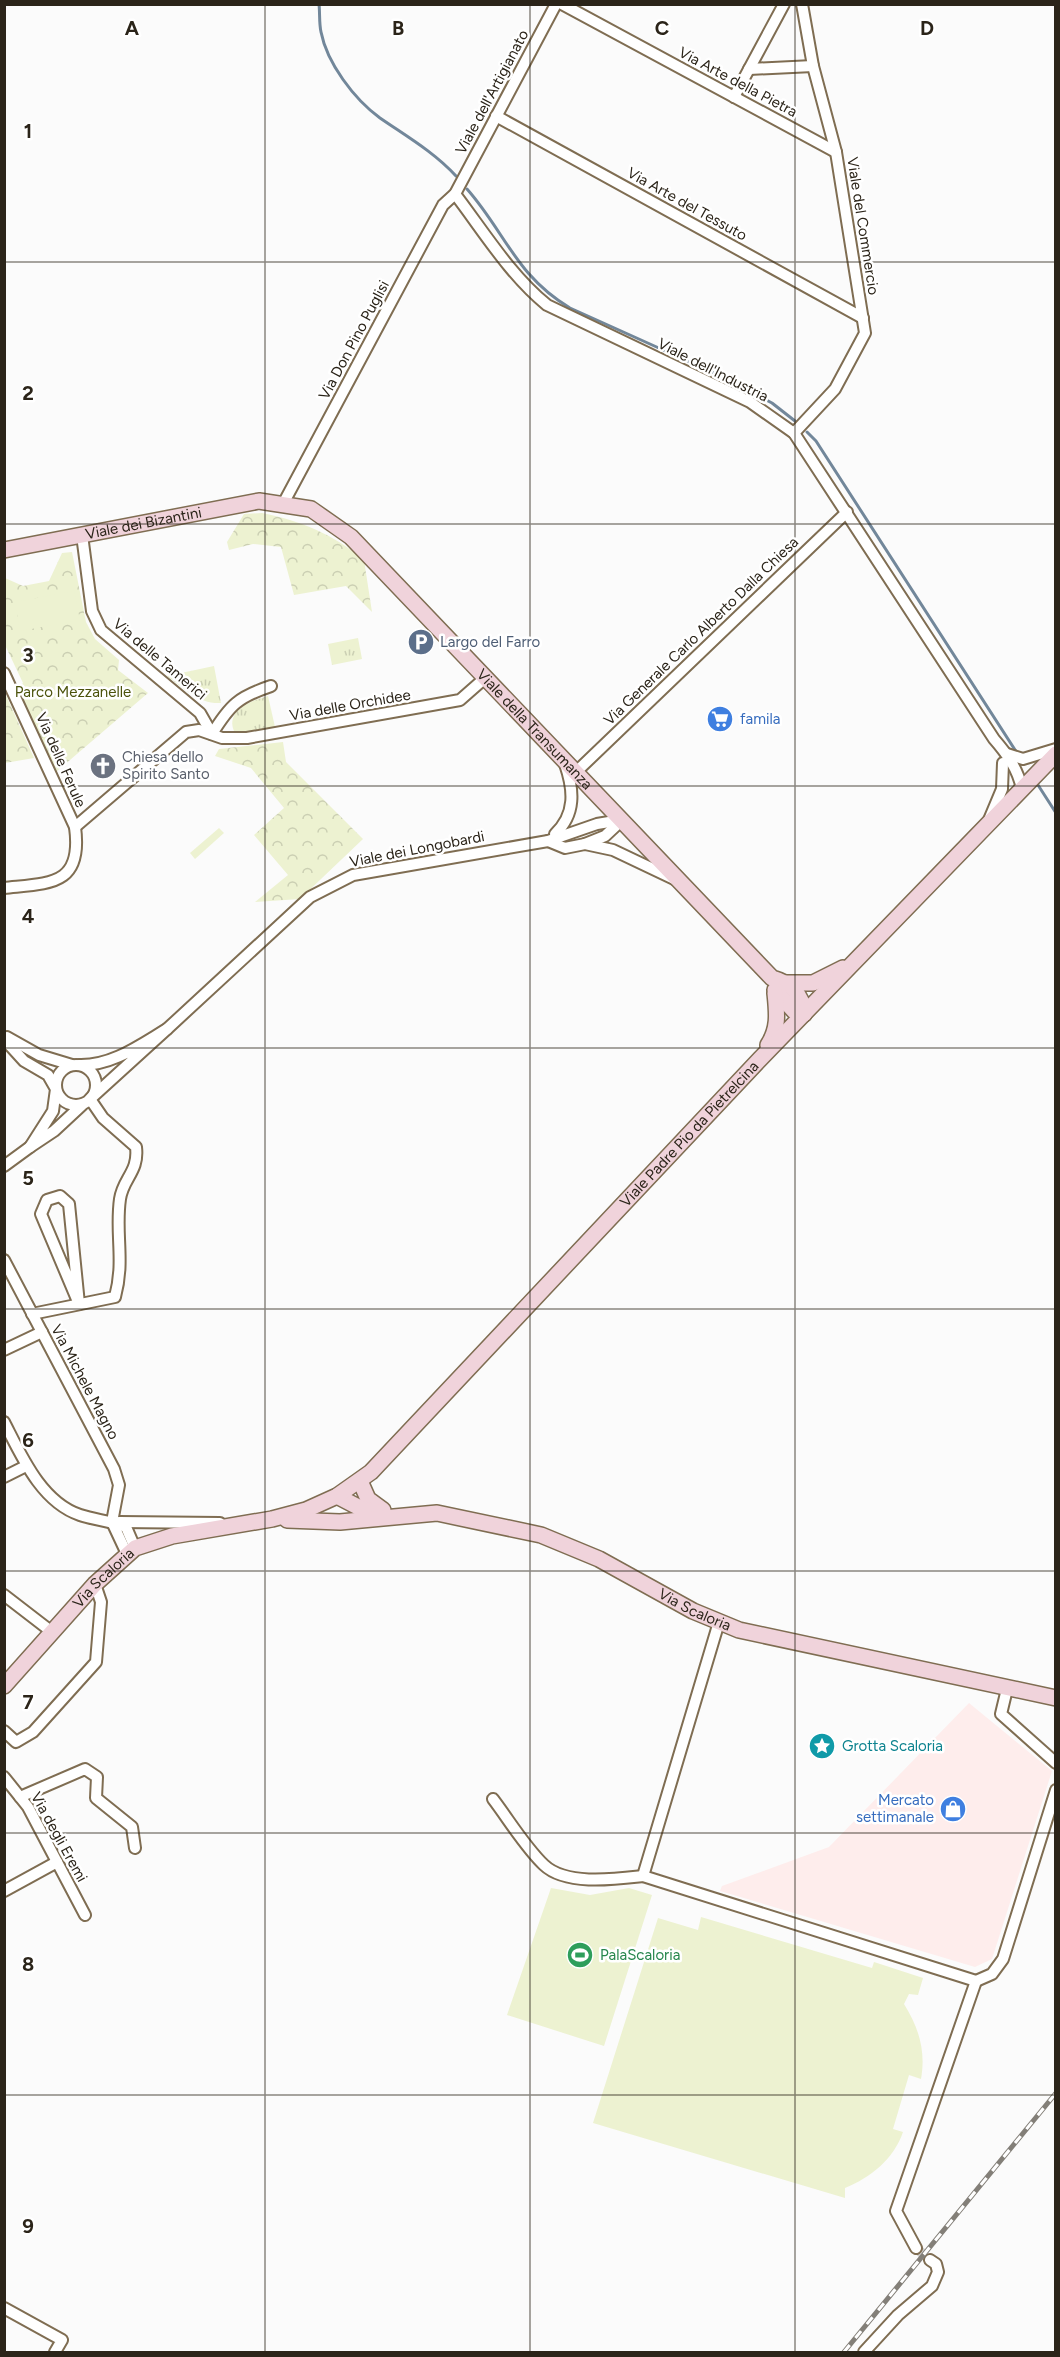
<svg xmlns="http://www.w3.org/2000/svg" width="1060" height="2357" font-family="Figtree,sans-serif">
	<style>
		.commercial { fill: #feedec }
		.grass { fill: url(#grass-tufts) }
		.park { fill: url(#park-crowns) }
		.pitch { fill: #edf2d1 }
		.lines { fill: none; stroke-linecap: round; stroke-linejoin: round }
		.stream { stroke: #72879a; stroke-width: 3 }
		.street-tunnel { stroke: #d1d0ce; stroke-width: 10; stroke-dasharray: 10 5; stroke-linecap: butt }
		.street-casing { stroke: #7f6d52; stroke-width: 14 }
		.secondary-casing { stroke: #7f6d52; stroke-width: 18 }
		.street { stroke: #fff; stroke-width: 10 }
		.secondary { stroke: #f0d3db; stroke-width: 15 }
		.rail-casing { stroke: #837f78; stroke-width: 5 }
		.rail { stroke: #fff; stroke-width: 3; stroke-dasharray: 9; stroke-linecap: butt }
		.grid { fill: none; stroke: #2b2419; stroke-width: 1.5; stroke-opacity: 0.55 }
		.labels { text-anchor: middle; stroke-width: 5; stroke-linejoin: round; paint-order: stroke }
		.street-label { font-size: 15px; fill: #2b2419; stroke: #fff }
		.service-label { font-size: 15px; fill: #4e5e75; stroke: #fff; text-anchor: start }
		.park-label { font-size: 15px; fill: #4b520b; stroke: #fff }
		.shop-label { font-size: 15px; fill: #366cbe; stroke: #fff; text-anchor: start }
		.worship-label { font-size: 15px; fill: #5b616d; stroke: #fff; text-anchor: start }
		.culture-label { font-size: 15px; fill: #0d838f; stroke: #fff; text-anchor: start }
		.leisure-label { font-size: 15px; fill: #27864d; stroke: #fff; text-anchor: start }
		.grid-label { font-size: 20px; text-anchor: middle; font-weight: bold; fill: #2b2419; stroke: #fff; stroke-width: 5; stroke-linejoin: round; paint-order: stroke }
	</style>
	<defs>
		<pattern id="grass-tufts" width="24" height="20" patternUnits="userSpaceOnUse" patternTransform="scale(1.5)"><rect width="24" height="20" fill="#edf2d1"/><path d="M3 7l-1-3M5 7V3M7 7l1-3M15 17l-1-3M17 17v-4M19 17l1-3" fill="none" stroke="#cbcfb3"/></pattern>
		<pattern id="park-crowns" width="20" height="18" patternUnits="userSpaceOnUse" patternTransform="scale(1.5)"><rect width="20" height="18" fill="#edf2d1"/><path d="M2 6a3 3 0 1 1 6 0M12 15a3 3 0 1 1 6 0" fill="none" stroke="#cbcfb3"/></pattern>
	</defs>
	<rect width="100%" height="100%" fill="#fbfbfb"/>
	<polygon class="commercial" points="969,1703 1052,1771 992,1959 975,1967 720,1891 722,1886 829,1847"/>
	<g class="grass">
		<polygon points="358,638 362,659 332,665 328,644"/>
		<path d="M214,666L221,703C198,704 185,689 167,676Z"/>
		<path d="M268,696L275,727L245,733L234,731C225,710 253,700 268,696Z"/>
		<polygon points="219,828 224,833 195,859 190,853"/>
	</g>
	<g class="park">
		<path d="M262,513C301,521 333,534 364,560L372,612L346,586L294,595L281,547L253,544L229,550L227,542L244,514Z"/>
		<polygon points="72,552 86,622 95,639 119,660 118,670 148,693 56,772 17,689 23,683 5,645 5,578 23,586 49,581 62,553"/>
		<polygon points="5,693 34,758 5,763"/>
		<polygon points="283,742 286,762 363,839 300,899 255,902 288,875 254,835 284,808 251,768 215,756 219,749"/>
	</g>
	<g class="pitch">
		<polygon points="74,591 80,620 20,631 15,602"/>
		<polygon points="551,1888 590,1895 629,1888 652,1895 604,2046 507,2015"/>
		<path d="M701,1917L872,1968L874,1962L923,1978L918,1995L909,1994L904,2004C919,2028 926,2051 921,2079L909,2075L893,2129L903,2132C894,2159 870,2178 845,2188V2198L593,2123L658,1918L698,1930Z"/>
	</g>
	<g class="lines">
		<g class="stream">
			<path d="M319,4C320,13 319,23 321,32C327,63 354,99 380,118C406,136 434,152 456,176"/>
			<path d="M467,189C505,232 516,276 570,308L721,376L772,403L795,421"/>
			<polyline points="807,432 816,441 1017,753"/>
			<polyline points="1038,785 1056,813"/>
		</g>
		<polyline class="street-tunnel" points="916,2248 930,2260"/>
		<defs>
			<g id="street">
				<polyline points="562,4 836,152"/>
				<polyline points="749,69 813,66"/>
				<polyline points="734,97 784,4"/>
				<polyline points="496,116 863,318"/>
				<path d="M455,194C484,232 510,275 547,305L750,402L794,433L994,739C1007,754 1018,769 1022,789"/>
				<polyline points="794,433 835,389 865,333 836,152 813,66 802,4"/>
				<polyline points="283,504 443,205 455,194 556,4"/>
				<polyline points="82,535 92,611 101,630 200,713 212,734"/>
				<path d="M4,673L75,827C83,886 50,883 4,888"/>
				<path d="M212,734C230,705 238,697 271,686"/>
				<polyline points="1007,754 1023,759 1056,749"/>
				<polyline points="576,772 847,512"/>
				<polyline points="989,820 1002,789 1003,763"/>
				<polyline points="75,827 186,732 199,730 222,738 247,738 460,700 485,678"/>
				<path d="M555,834C576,814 574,790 565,764"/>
				<polyline points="548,841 565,848 585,844 613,850 674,879"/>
				<polyline points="585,844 605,836 621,821"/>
				<polyline points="167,1029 310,897 353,875 548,841 597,824 621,820"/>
				<polyline points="7,1037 39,1055 72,1065"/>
				<polyline points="4,1039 24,1061 48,1075 56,1089 53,1111 30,1147 54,1131 82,1105"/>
				<circle cx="76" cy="1085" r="20"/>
				<polyline points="4,1166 30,1147"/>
				<polygon points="60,1196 69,1204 79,1304 41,1214 47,1200"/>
				<polyline points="4,1260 114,1469 119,1485 112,1522"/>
				<path d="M32,1314L115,1297C125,1260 115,1234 120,1199C123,1178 139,1172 136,1147L103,1118L90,1099L167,1029C140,1045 112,1066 79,1065"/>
				<polyline points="4,1350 42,1332"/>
				<path d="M4,1422C21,1455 41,1502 80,1515C95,1520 111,1521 126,1527L135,1548"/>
				<polyline points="4,1477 26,1466"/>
				<polyline points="112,1522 127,1554"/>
				<polyline points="119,1522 220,1523"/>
				<polyline points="4,1595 52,1632"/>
				<polyline points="719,1622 643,1876 976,1981 896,2211 916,2248"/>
				<polyline points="1007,1689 1001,1714 1056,1763"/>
				<polyline points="4,1731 16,1742 33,1732 96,1662 101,1602 95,1584"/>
				<polyline points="4,1777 28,1807 85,1915"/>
				<polyline points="20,1797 85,1769 97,1777 96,1798 132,1827 135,1848"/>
				<path d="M493,1799C509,1820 525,1847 544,1865C566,1886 616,1879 643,1876"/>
				<polyline points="4,1891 57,1862"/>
				<polyline points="976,1981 992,1974 1003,1959 1056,1790"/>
				<polyline points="4,2308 62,2340 55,2352"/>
				<polyline points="864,2352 898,2315 932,2286 938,2272 936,2264 930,2260"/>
			</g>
			<g id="secondary">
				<path id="s1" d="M4,550L259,501L311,509L351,537L772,978C790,983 803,994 804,1014"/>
				<polyline points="787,983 813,983 843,968"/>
				<polyline points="775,990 794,1011 804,1014"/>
				<path d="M768,1045C779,1028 777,1013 775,993"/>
				<polyline points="360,1481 368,1499 383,1510"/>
				<polyline points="337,1496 360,1508 382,1513"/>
				<path id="s2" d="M287,1520L340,1522L437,1513L541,1535L599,1559L693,1611L739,1630L1056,1698"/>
				<path id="s3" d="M4,1686L95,1584L135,1548L172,1536L272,1519L306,1510L337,1496L371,1472L760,1059L1056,754"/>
			</g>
		</defs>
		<use href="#street" class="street-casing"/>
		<use href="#secondary" class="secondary-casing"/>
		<use href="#street" class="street"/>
		<use href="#secondary" class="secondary"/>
		<defs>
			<polyline id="rail" points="844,2352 1056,2093"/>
		</defs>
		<use href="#rail" class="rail-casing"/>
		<use href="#rail" class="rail"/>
	</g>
	<path class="grid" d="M265,4V2352M530,4V2352M795,4V2352M4,262H1056M4,524H1056M4,786H1056M4,1048H1056M4,1309H1056M4,1571H1056M4,1833H1056M4,2095H1056"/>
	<defs>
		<symbol id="parking-disc" viewBox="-11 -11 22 22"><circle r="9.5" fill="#5c6f8a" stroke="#fff"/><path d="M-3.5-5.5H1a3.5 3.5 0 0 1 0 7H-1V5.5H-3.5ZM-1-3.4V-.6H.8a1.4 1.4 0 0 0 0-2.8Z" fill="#fff"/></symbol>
		<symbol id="supermarket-disc" viewBox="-11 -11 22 22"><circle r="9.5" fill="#3f7fe0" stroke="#fff"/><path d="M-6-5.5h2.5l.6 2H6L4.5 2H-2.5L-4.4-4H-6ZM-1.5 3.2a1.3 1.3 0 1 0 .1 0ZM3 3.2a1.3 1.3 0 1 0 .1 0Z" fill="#fff"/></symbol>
		<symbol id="church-disc" viewBox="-11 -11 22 22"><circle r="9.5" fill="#6b7280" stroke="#fff"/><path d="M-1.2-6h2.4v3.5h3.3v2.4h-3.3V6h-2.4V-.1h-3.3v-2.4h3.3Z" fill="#fff"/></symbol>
		<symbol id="sight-disc" viewBox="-11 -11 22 22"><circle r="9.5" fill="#0f9aa8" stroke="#fff"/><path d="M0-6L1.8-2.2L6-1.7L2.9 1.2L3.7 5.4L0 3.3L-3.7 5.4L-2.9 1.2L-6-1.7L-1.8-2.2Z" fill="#fff"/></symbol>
		<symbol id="shop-disc" viewBox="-11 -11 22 22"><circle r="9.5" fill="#3f7fe0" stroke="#fff"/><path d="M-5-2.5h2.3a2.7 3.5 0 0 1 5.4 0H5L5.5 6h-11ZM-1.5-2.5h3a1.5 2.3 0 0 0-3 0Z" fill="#fff"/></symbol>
		<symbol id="stadium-disc" viewBox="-11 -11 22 22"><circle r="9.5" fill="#2e9e5b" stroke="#fff"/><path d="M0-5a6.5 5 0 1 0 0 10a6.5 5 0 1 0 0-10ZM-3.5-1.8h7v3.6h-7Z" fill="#fff"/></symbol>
	</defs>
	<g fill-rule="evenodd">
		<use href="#parking-disc" x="406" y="627" width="30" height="30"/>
		<use href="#supermarket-disc" x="705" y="704" width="30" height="30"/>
		<use href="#church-disc" x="88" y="751" width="30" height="30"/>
		<use href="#sight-disc" x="807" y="1731" width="30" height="30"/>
		<use href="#shop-disc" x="938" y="1794" width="30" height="30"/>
		<use href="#stadium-disc" x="565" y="1940" width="30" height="30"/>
	</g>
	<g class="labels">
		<g class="street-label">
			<text transform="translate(738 82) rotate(28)" y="5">Via Arte della Pietra</text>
			<text transform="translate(492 92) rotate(-62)" y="5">Viale dell'Artigianato</text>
			<text transform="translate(687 204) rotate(29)" y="5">Via Arte del Tessuto</text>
			<text transform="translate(863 226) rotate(81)" y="5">Viale del Commercio</text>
			<text transform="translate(354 340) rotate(-62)" y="5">Via Don Pino Puglisi</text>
			<text transform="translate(713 370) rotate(27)" y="5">Viale dell'Industria</text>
			<text dy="5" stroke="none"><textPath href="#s1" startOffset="142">Viale dei Bizantini</textPath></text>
			<text transform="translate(701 631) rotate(-44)" y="5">Via Generale Carlo Alberto Dalla Chiesa</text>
			<text transform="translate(160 659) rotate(40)" y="5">Via delle Tamerici</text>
			<text transform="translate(350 705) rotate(-10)" y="5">Via delle Orchidee</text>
			<text dy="5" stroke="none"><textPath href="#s1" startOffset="627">Viale della Transumanza</textPath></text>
			<text transform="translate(61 760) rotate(66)" y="5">Via delle Ferule</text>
			<text transform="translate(417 849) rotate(-11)" y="5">Viale dei Longobardi</text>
			<text dy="5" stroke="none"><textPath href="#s3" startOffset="906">Viale Padre Pio da Pietrelcina</textPath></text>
			<text transform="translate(85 1382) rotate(62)" y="5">Via Michele Magno</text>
			<text dy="5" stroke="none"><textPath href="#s3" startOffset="147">Via Scaloria</textPath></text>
			<text dy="5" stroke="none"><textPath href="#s2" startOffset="428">Via Scaloria</textPath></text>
			<text transform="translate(59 1837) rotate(61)" y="5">Via degli Eremi</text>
		</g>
		<g class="service-label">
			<text x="440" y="647">Largo del Farro</text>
		</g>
		<g class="park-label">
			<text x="73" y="697">Parco Mezzanelle</text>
		</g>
		<g class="shop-label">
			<text x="740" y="724">famila</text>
			<text x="934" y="1805" text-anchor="end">Mercato<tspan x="934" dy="17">settimanale</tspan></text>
		</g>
		<g class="worship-label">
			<text x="122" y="762">Chiesa dello<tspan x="122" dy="17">Spirito Santo</tspan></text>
		</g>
		<g class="culture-label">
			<text x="842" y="1751">Grotta Scaloria</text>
		</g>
		<g class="leisure-label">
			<text x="600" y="1960">PalaScaloria</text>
		</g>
	</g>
	<g class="grid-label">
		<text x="132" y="35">A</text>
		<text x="398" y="35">B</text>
		<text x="662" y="35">C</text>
		<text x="927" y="35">D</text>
		<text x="28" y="138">1</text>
		<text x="28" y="400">2</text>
		<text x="28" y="662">3</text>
		<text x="28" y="923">4</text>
		<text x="28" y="1185">5</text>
		<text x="28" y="1447">6</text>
		<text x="28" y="1709">7</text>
		<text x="28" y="1971">8</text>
		<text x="28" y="2233">9</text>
	</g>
	<rect width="1060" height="2357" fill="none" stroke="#2b2419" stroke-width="12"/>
</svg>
